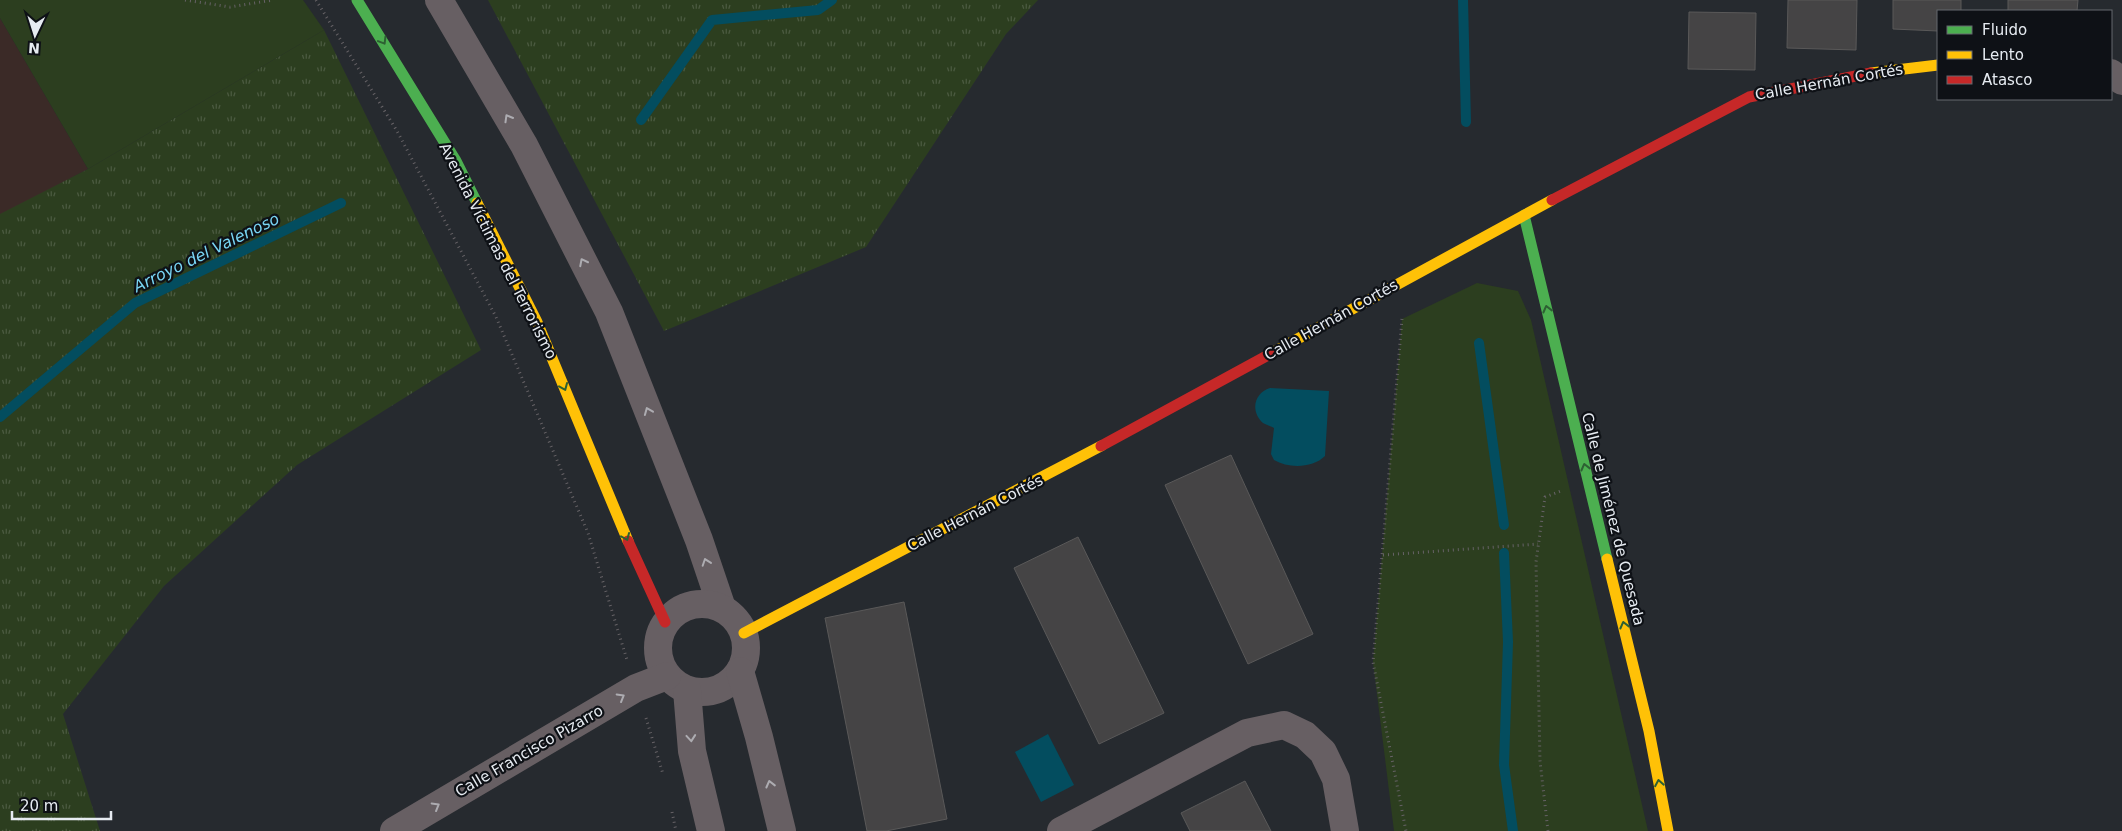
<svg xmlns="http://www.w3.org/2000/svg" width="2122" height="831" font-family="'DejaVu Sans',sans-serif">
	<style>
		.education { fill: #3b2a27 }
		.grass { fill: url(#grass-tufts) }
		.park { fill: #2c3e1f }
		.water { fill: #034d5f }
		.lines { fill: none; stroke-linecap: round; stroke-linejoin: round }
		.stream { stroke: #034d5f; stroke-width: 10 }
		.building { fill: #454445; stroke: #5a5959 }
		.path { stroke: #666266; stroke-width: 3; stroke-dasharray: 1 4; stroke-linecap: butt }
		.street { stroke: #675f63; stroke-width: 28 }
		.fast { stroke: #4caf50; stroke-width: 11 }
		.slow { stroke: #ffc107; stroke-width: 11 }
		.jam { stroke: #c62828; stroke-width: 11 }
		.oneway { stroke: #2d6033 }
		.oneway2 { stroke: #adacb1 }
		.labels { text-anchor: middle; stroke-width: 4.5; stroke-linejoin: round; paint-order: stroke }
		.street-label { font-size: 15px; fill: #e6ebf1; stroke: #0e1116 }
		.water-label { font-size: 16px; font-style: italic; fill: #79d5f4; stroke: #0e1116 }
	</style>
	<defs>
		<pattern id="grass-tufts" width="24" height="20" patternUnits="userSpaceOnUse" patternTransform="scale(1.25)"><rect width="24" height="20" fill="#2c3e1f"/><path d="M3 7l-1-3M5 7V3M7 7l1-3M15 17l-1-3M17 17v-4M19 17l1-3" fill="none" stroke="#4b5a40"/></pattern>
	</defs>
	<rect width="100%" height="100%" fill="#262a2f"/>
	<polygon class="education" points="0,18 88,169 0,216"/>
	<g class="grass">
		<polygon points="488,0 1038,0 1006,34 866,247 664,331"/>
		<polygon points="324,30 481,350 297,465 164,586 63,714 100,831 0,831 0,214 88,169"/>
	</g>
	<g class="park">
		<polygon points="0,0 303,0 324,30 88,169 0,18"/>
		<polygon points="1477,283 1518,291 1531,320 1648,831 1394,831 1373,662 1402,319"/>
	</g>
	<g class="water">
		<path d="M1270,388L1329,391L1325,456C1313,468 1289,469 1274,460L1271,454L1274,428C1271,426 1266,425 1263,423C1250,411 1254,393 1270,388Z"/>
		<polygon points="1048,734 1074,785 1041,802 1015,752"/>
	</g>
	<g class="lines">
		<g class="stream">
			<polyline points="1463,0 1466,122"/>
			<polyline points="641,120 712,20 818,10 832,0"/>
			<polyline points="1479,343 1504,525"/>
			<polyline points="0,417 135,303 341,203"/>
			<polyline points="1504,553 1508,642 1504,765 1513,831"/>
		</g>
	</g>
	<g class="building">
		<polygon points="1788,0 1857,0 1856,50 1787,48"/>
		<polygon points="1893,0 1961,0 1961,11 1938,11 1938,31 1893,29"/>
		<polygon points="2008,0 2078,0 2077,11 2008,11"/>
		<polygon points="1689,12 1756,13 1755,70 1688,69"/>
		<polygon points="1231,455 1313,634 1248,664 1165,485"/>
		<polygon points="1078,537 1164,713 1099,744 1014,568"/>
		<polygon points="904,602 947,819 886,831 867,831 825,618"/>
		<polygon points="1245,781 1271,831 1190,831 1181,813"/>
	</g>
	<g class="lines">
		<g class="path">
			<polyline points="185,0 230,7 273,0"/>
			<polyline points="316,0 397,131 496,317 588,533 627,660"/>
			<polyline points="1402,319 1373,662 1406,831"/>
			<polyline points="1383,555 1538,544"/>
			<polyline points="646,718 663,774"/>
			<polyline points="672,812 676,831"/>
			<polyline points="1548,831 1540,761 1536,562 1545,497 1561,491"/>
		</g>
		<g class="street">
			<polyline points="439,0 524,145 609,312 699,540 722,608"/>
			<polyline points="2111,73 2122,81"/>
			<circle cx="702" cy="648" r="44"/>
			<polyline points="740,671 759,737 782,831"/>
			<polyline points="687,690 692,751 711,831"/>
			<polyline points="394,831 636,688 667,676"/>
			<polyline points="1061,831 1247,733 1284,725 1305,735 1323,752 1336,779 1345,831"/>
		</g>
		<g class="fast">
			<polyline points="357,0 456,161 477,203"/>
			<polyline points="1524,215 1607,559"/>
		</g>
		<g class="slow">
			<polyline points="1871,73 1938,65"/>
			<polyline points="477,203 537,322 628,541"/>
			<polyline points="1270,354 1552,200"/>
			<polyline points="1607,559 1649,731 1668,831"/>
			<polyline points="744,633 1101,446"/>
		</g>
		<g class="jam">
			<polyline points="1552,200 1749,97 1871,73"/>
			<polyline points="1101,446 1270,354"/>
			<polyline points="628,541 665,622"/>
		</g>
	</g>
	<defs><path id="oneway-chevron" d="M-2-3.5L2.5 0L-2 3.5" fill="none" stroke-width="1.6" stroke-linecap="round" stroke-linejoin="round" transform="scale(1.25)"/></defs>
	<g class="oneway">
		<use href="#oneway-chevron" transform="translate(383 41) rotate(59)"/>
		<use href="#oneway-chevron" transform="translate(1547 309) rotate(-104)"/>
		<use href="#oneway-chevron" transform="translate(564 387) rotate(67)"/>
		<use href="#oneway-chevron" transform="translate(1585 467) rotate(-104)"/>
		<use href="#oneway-chevron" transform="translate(626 537) rotate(67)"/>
		<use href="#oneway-chevron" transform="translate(1624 625) rotate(-104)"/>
		<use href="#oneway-chevron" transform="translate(1659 783) rotate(-100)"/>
	</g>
	<g class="oneway2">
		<use href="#oneway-chevron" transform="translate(508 118) rotate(-120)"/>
		<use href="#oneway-chevron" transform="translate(583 262) rotate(-117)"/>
		<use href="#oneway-chevron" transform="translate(648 411) rotate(-112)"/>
		<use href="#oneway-chevron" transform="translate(706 562) rotate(-109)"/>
		<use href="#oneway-chevron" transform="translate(621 697) rotate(-30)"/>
		<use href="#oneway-chevron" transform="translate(691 738) rotate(85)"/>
		<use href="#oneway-chevron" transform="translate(770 784) rotate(-104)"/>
		<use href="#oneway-chevron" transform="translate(436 806) rotate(-30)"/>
	</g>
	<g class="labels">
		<g class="street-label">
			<text transform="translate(1829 82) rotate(-10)" y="5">Calle Hernán Cortés</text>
			<text transform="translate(498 251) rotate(63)" y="5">Avenida Víctimas del Terrorismo</text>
			<text transform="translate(1331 320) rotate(-29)" y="5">Calle Hernán Cortés</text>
			<text transform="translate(975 513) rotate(-27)" y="5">Calle Hernán Cortés</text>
			<text transform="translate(1613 519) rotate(76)" y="5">Calle de Jiménez de Quesada</text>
			<text transform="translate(529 751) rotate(-30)" y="5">Calle Francisco Pizarro</text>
		</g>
		<g class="water-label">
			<text transform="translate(206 252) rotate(-26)" y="6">Arroyo del Valenoso</text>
		</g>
	</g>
	<rect x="1937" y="10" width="175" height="90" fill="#0e1116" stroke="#64686e"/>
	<rect x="1947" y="26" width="25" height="8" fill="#4caf50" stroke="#64686e"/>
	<text x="1982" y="35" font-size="15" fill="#e6ebf1">Fluido</text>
	<rect x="1947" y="51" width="25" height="8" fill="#ffc107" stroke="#64686e"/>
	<text x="1982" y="60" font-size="15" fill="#e6ebf1">Lento</text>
	<rect x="1947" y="76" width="25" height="8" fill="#c62828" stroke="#64686e"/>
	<text x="1982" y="85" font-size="15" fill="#e6ebf1">Atasco</text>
	<g transform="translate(35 35) rotate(184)" stroke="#0e1116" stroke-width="4" paint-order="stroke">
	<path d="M0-4L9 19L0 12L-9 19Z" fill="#e6ebf1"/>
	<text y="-8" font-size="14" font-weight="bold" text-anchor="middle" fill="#e6ebf1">N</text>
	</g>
	<path d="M12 811v8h99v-8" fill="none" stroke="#e6ebf1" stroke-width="2.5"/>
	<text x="20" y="811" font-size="15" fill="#e6ebf1" stroke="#0e1116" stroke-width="4" paint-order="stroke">20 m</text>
</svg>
